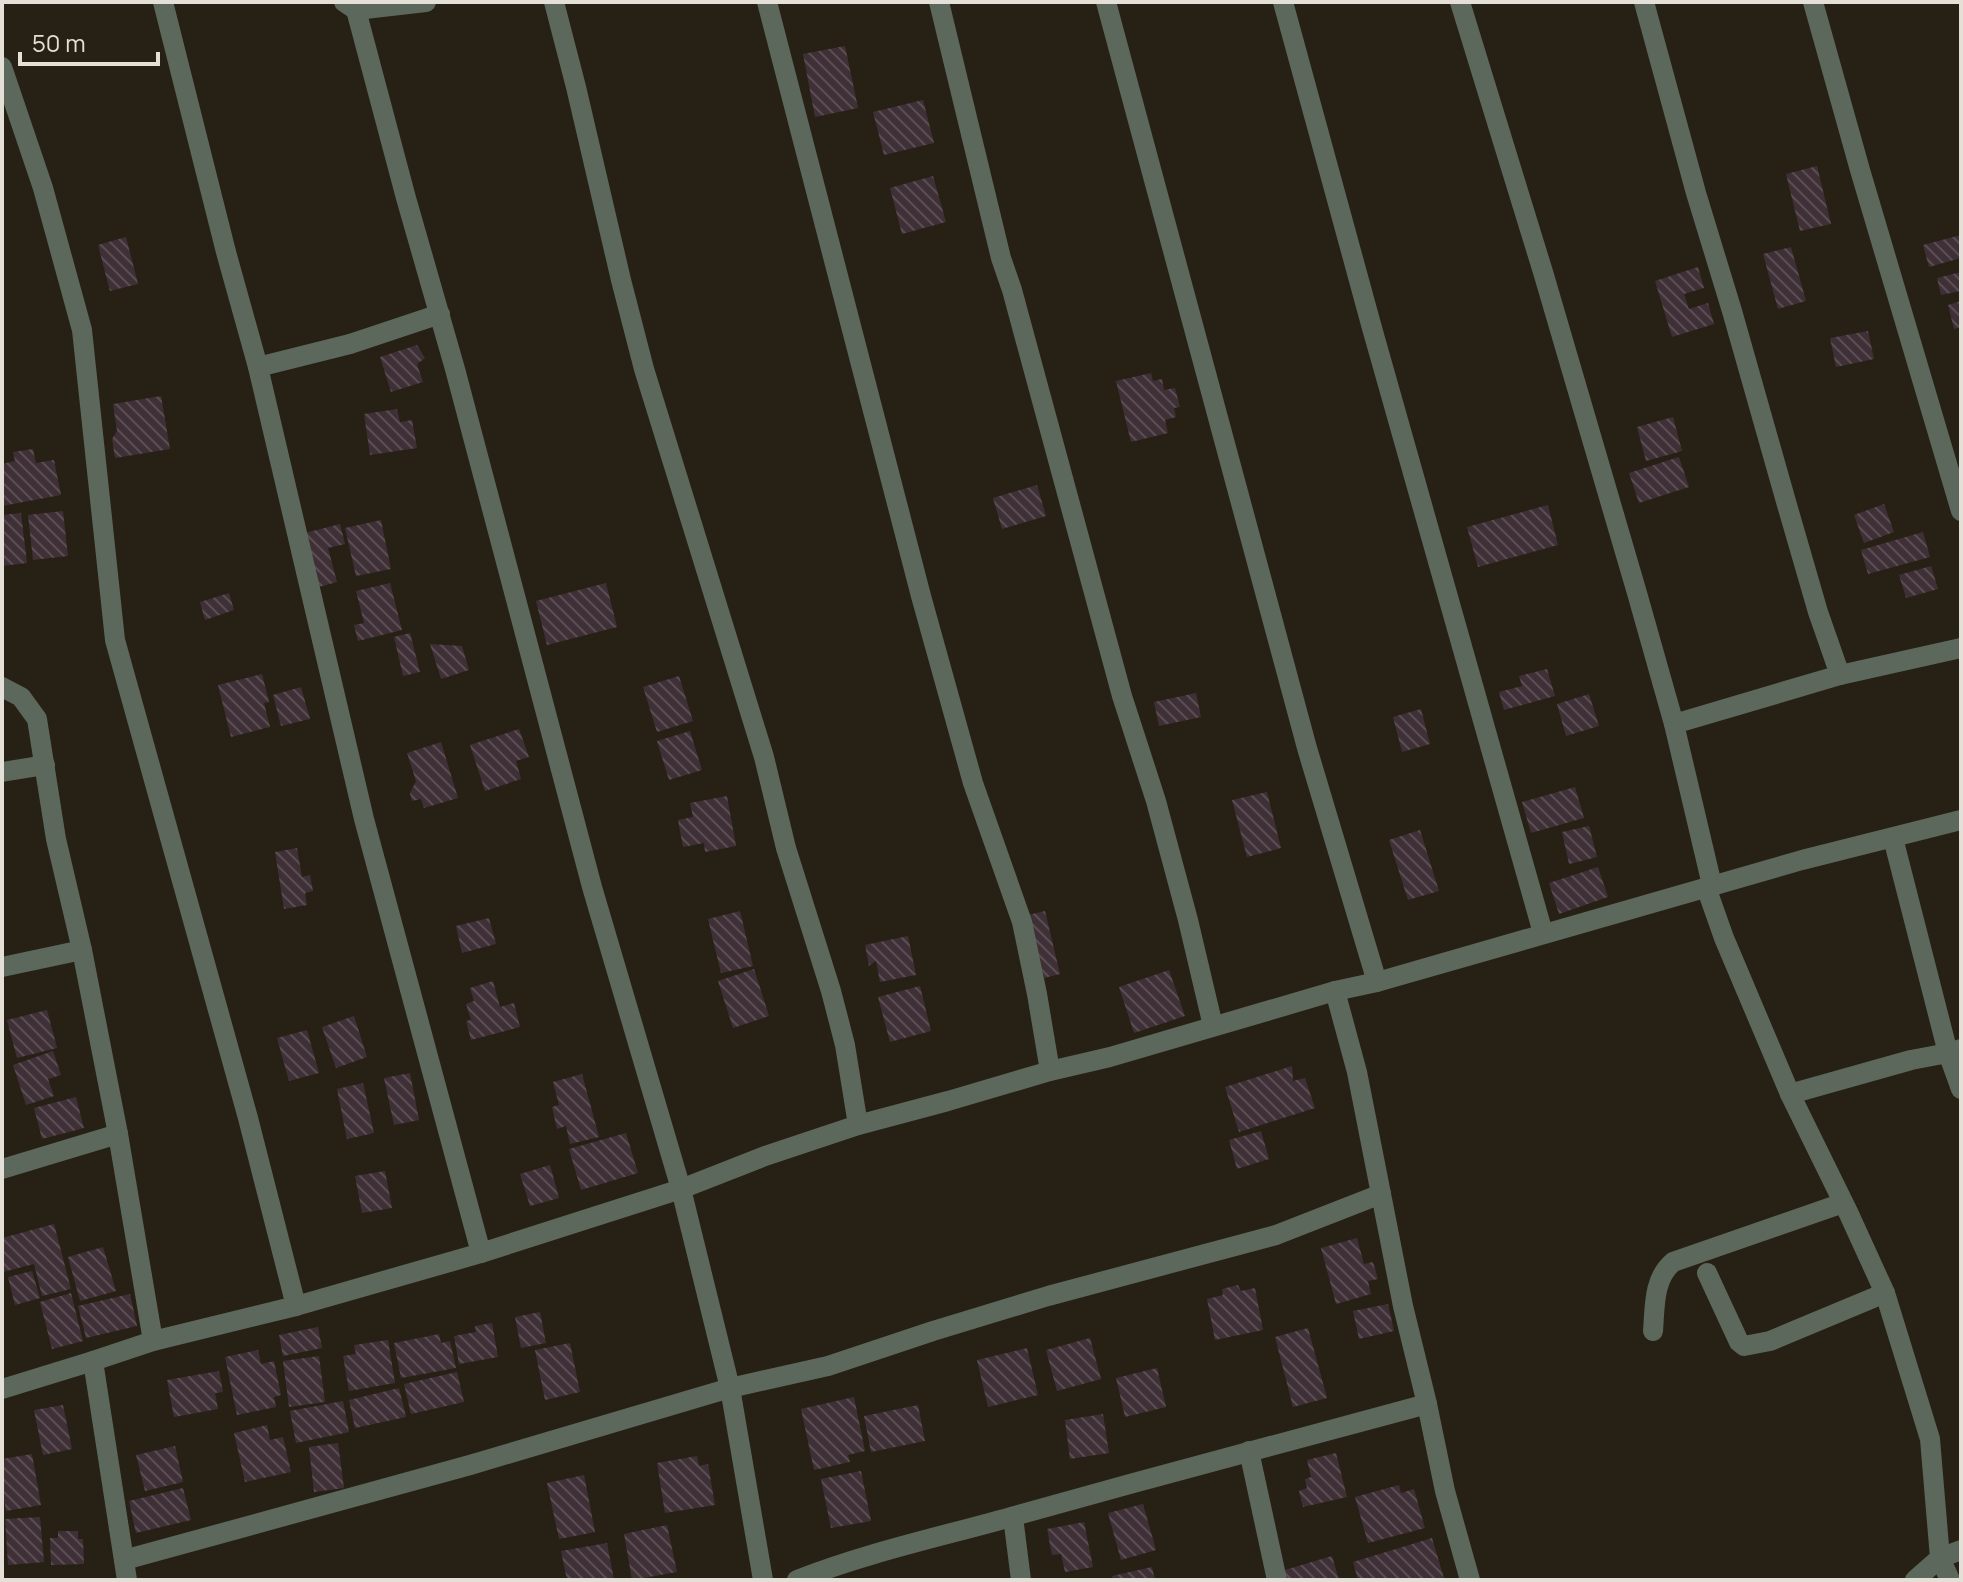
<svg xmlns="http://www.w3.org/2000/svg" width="1963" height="1582" font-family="Manrope,sans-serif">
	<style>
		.building { fill: url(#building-back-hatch) }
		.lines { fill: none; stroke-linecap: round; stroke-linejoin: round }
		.street { stroke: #5c685c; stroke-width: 20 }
	</style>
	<defs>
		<pattern id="building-back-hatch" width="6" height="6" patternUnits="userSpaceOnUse" patternTransform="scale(2)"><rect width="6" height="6" fill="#3f3037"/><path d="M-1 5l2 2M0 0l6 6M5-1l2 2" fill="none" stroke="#5b4e53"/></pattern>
	</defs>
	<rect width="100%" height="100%" fill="#272014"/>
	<g class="building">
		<polygon points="845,46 858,108 815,117 803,54"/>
		<polygon points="923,100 934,143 884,155 873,112"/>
		<polygon points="1817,166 1831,224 1800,231 1786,174"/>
		<polygon points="933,176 946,222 902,234 890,188"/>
		<polygon points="1961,235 1961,258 1929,267 1923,245"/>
		<polygon points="126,237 138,284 110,291 98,245"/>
		<polygon points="1791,247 1806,301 1778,309 1763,254"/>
		<polygon points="1698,267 1704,288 1684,294 1689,309 1708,303 1714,324 1672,337 1655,281"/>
		<polygon points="1961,272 1961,291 1941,295 1937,278"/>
		<polygon points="1961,301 1961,327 1954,329 1948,305"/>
		<polygon points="1868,331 1874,359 1836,367 1830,338"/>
		<polygon points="417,345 425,358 417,364 423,382 391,392 380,357"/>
		<polygon points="1151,373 1153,381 1162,379 1164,390 1175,388 1180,407 1174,408 1176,417 1165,420 1168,433 1131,442 1116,381"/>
		<polygon points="161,396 170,449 115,458 112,439 117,431 113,404"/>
		<polygon points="397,409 400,422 412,420 417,448 370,455 364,414"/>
		<polygon points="1673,417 1682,451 1646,461 1637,427"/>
		<polygon points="33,449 36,463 54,460 61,495 2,506 2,464 15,461 13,452"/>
		<polygon points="1679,457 1689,487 1639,503 1629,473"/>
		<polygon points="1037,485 1046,516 1002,529 993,498"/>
		<polygon points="1884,504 1894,532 1864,543 1854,515"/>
		<polygon points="1548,505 1558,545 1478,567 1467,527"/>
		<polygon points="63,511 68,556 33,560 28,515"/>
		<polygon points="21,513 27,563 2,566 2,515"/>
		<polygon points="381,520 391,569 356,576 345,528"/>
		<polygon points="340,524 345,544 328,548 337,582 319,587 305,533"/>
		<polygon points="1923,532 1930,557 1868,574 1861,550"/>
		<polygon points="1931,566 1938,589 1906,598 1899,575"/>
		<polygon points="390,583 402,630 358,641 354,625 364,623 356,591"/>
		<polygon points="606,583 617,627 547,645 536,601"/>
		<polygon points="229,593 234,610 205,620 200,602"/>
		<polygon points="410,633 420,672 403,676 394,637"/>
		<polygon points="430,644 462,646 469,670 441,679"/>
		<polygon points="1547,669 1555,696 1504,710 1499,692 1522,686 1519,676"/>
		<polygon points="262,674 269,702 264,703 270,727 231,737 218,685"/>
		<polygon points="679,676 693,721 657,732 643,687"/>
		<polygon points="301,687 310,719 281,726 273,695"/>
		<polygon points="1196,693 1201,717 1159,726 1154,702"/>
		<polygon points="1589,694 1599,726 1566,736 1557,704"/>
		<polygon points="1421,709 1430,744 1402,752 1393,717"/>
		<polygon points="519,729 529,757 516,761 521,779 485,791 470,745"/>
		<polygon points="690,731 702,770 669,780 657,741"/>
		<polygon points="441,742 458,798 424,808 421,799 412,801 410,793 416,781 407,753"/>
		<polygon points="1575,787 1584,818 1531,833 1522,802"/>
		<polygon points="1267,792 1281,848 1247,857 1232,800"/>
		<polygon points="727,796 736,846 705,852 704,843 683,847 678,820 693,817 690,803"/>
		<polygon points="1589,826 1597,857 1569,864 1562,832"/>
		<polygon points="1420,830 1439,891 1408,900 1389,840"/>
		<polygon points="297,848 302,877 310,875 313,891 305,893 307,905 284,909 275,852"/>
		<polygon points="1598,867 1608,897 1559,914 1549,883"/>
		<polygon points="740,911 753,966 721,973 708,919"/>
		<polygon points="1045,911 1060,974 1044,978 1028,915"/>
		<polygon points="489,918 496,944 462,953 456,926"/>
		<polygon points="908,936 916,975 880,982 876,961 869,966 865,945"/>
		<polygon points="754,969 769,1016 733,1028 718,981"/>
		<polygon points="1169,970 1185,1016 1134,1033 1119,987"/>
		<polygon points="493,981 500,1007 514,1003 520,1027 471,1040 466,1021 471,1020 466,1004 474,1001 470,988"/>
		<polygon points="920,986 931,1031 890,1042 878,997"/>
		<polygon points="47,1010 57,1048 17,1058 7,1020"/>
		<polygon points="354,1016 367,1057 336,1068 322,1027"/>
		<polygon points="307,1030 319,1073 289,1081 277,1038"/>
		<polygon points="53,1051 61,1075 48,1079 54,1096 26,1105 13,1065"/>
		<polygon points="1292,1066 1293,1081 1305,1078 1315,1108 1239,1132 1225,1087"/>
		<polygon points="410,1073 419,1120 394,1125 384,1078"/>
		<polygon points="582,1074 599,1137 570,1144 566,1126 557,1129 552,1107 559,1105 553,1082"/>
		<polygon points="363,1083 374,1133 347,1139 337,1089"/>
		<polygon points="76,1097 84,1128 42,1139 34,1108"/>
		<polygon points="1261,1131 1269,1159 1237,1169 1229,1140"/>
		<polygon points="626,1133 638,1173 581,1190 569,1149"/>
		<polygon points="550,1165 559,1198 530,1206 520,1174"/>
		<polygon points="385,1171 392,1208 362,1213 355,1176"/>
		<polygon points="54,1224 71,1289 42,1296 34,1264 3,1272 2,1238"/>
		<polygon points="1357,1238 1364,1264 1373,1262 1378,1279 1368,1281 1371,1294 1336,1304 1321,1248"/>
		<polygon points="103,1247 116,1291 80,1301 68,1257"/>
		<polygon points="32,1271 40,1298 15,1305 8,1277"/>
		<polygon points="1238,1285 1241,1291 1255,1288 1263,1330 1215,1340 1207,1299 1223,1295 1222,1289"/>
		<polygon points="71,1293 83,1341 52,1349 40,1302"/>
		<polygon points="130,1294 137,1326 86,1338 78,1306"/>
		<polygon points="1388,1304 1394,1331 1359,1339 1353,1311"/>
		<polygon points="540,1312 546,1343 521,1348 515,1317"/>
		<polygon points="492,1323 498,1357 459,1364 454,1336 476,1332 475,1326"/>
		<polygon points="318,1327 322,1348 283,1356 279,1335"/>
		<polygon points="1308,1328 1327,1398 1293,1407 1275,1337"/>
		<polygon points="439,1334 441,1343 450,1341 456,1368 401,1378 394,1343"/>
		<polygon points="1090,1338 1101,1379 1057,1391 1046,1350"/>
		<polygon points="388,1340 395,1383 349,1391 343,1356 356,1354 354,1345"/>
		<polygon points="570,1343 580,1392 545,1400 535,1350"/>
		<polygon points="1027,1348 1038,1395 988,1407 977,1360"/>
		<polygon points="258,1350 261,1364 274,1361 281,1395 274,1397 276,1407 237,1415 225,1357"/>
		<polygon points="319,1356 325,1402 289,1407 283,1361"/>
		<polygon points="1157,1368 1166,1407 1125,1417 1116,1378"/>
		<polygon points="219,1371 223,1392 215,1393 218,1409 174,1417 167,1380"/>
		<polygon points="457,1372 464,1402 411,1414 404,1384"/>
		<polygon points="399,1388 406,1417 355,1428 349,1400"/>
		<polygon points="854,1397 865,1451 848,1455 850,1462 814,1470 801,1409"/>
		<polygon points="343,1401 349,1432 296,1443 290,1411"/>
		<polygon points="63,1405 72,1449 43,1455 34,1410"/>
		<polygon points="918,1405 925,1441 871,1452 864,1416"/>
		<polygon points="1103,1414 1109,1453 1070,1459 1065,1420"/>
		<polygon points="267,1425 270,1440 283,1437 291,1472 245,1482 234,1433"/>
		<polygon points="338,1443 344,1488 314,1492 309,1447"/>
		<polygon points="175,1446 183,1482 145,1491 136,1455"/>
		<polygon points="1336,1453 1347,1497 1303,1507 1299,1491 1307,1488 1305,1479 1311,1477 1307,1460"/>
		<polygon points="32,1454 41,1505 6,1511 2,1488 2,1459"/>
		<polygon points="697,1456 699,1466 708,1464 715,1505 665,1513 657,1463"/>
		<polygon points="861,1471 871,1521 831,1528 821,1479"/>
		<polygon points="584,1475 595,1532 559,1539 547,1483"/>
		<polygon points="1399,1485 1401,1493 1414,1489 1425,1528 1368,1543 1355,1497"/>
		<polygon points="183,1488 191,1520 136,1533 129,1501"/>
		<polygon points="1143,1504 1156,1550 1121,1560 1108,1513"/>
		<polygon points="40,1517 44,1562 8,1565 5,1519"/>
		<polygon points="1084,1522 1093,1567 1065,1572 1061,1554 1052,1555 1047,1529"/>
		<polygon points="667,1525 677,1572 632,1580 624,1534"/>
		<polygon points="58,1531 78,1531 78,1539 83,1539 84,1564 51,1565 50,1538 58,1538"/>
		<polygon points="1432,1538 1444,1578 1437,1580 1358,1580 1353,1562"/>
		<polygon points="607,1543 614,1580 567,1580 561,1551"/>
		<polygon points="1332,1556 1339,1580 1280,1580 1278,1572"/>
		<polygon points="1152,1567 1155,1580 1113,1580 1112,1576"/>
	</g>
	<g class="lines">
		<g class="street">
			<polyline points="163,2 226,252 258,367 364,819 481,1253"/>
			<polyline points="344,2 356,10 426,2"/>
			<polyline points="554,2 576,87 621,280 644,369 764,757 786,848 831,991 845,1045 858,1125"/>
			<polyline points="767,2 921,596 973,783 1022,922 1037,994 1050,1071"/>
			<polyline points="939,2 1001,258 1012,290 1122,696 1156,801 1188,920 1213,1026"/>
			<polyline points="1106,2 1307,748 1377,982"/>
			<polyline points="1283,2 1372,328 1543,933"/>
			<polyline points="1460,2 1543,272 1637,593 1674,724 1712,885 1706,887 1724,938 1790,1094 1848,1212 1885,1293 1930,1439 1940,1558 1915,1580"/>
			<polyline points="1644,2 1696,193 1732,311 1787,505 1818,612 1840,675"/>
			<polyline points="1813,2 1860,170 1961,511"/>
			<polyline points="356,10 406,198 455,369 592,887 681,1189 730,1388 763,1580"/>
			<polyline points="2,67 43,188 82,330 115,640 248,1118 296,1306"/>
			<polyline points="258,367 350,344 440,314"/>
			<polyline points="2,687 21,697 37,719 56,839 82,950 118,1134 153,1341"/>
			<polyline points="1674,724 1840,675 1961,648"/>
			<polyline points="2,772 45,765"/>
			<polyline points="2,967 82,950"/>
			<polyline points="1335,991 1357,1072 1403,1306 1427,1404 1445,1491 1470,1580"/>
			<polyline points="1961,1049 1948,1053 1961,1089"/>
			<polyline points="1790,1094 1911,1060 1948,1053 1893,838"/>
			<polyline points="2,1169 118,1134"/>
			<polyline points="1707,1273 1739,1342 1744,1346 1770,1341 1885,1293"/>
			<path d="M1653,1331C1655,1307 1653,1279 1673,1262L1843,1203"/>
			<polyline points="93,1361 127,1580"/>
			<polyline points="2,1389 93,1361 153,1341 296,1306 481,1253 681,1189 765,1156 858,1125 948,1101 1050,1071 1110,1057 1335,991 1377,982 1802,860 1961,820"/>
			<polyline points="1249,1451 1277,1580"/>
			<polyline points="1013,1517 1021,1580"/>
			<polyline points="124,1560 470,1465 730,1388 828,1366 933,1331 1048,1296 1276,1235 1381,1194"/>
			<path d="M797,1580C868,1552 944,1536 1018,1515C1154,1477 1290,1440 1427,1404"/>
			<polyline points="1950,1580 1940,1558 1961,1550"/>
		</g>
	</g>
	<rect width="1963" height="1582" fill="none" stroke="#e4dfd7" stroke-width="8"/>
	<path d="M20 52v12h138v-12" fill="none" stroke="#e4dfd7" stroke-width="4"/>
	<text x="32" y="52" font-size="24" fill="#e4dfd7" stroke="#272014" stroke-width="6" paint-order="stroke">50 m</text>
</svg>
